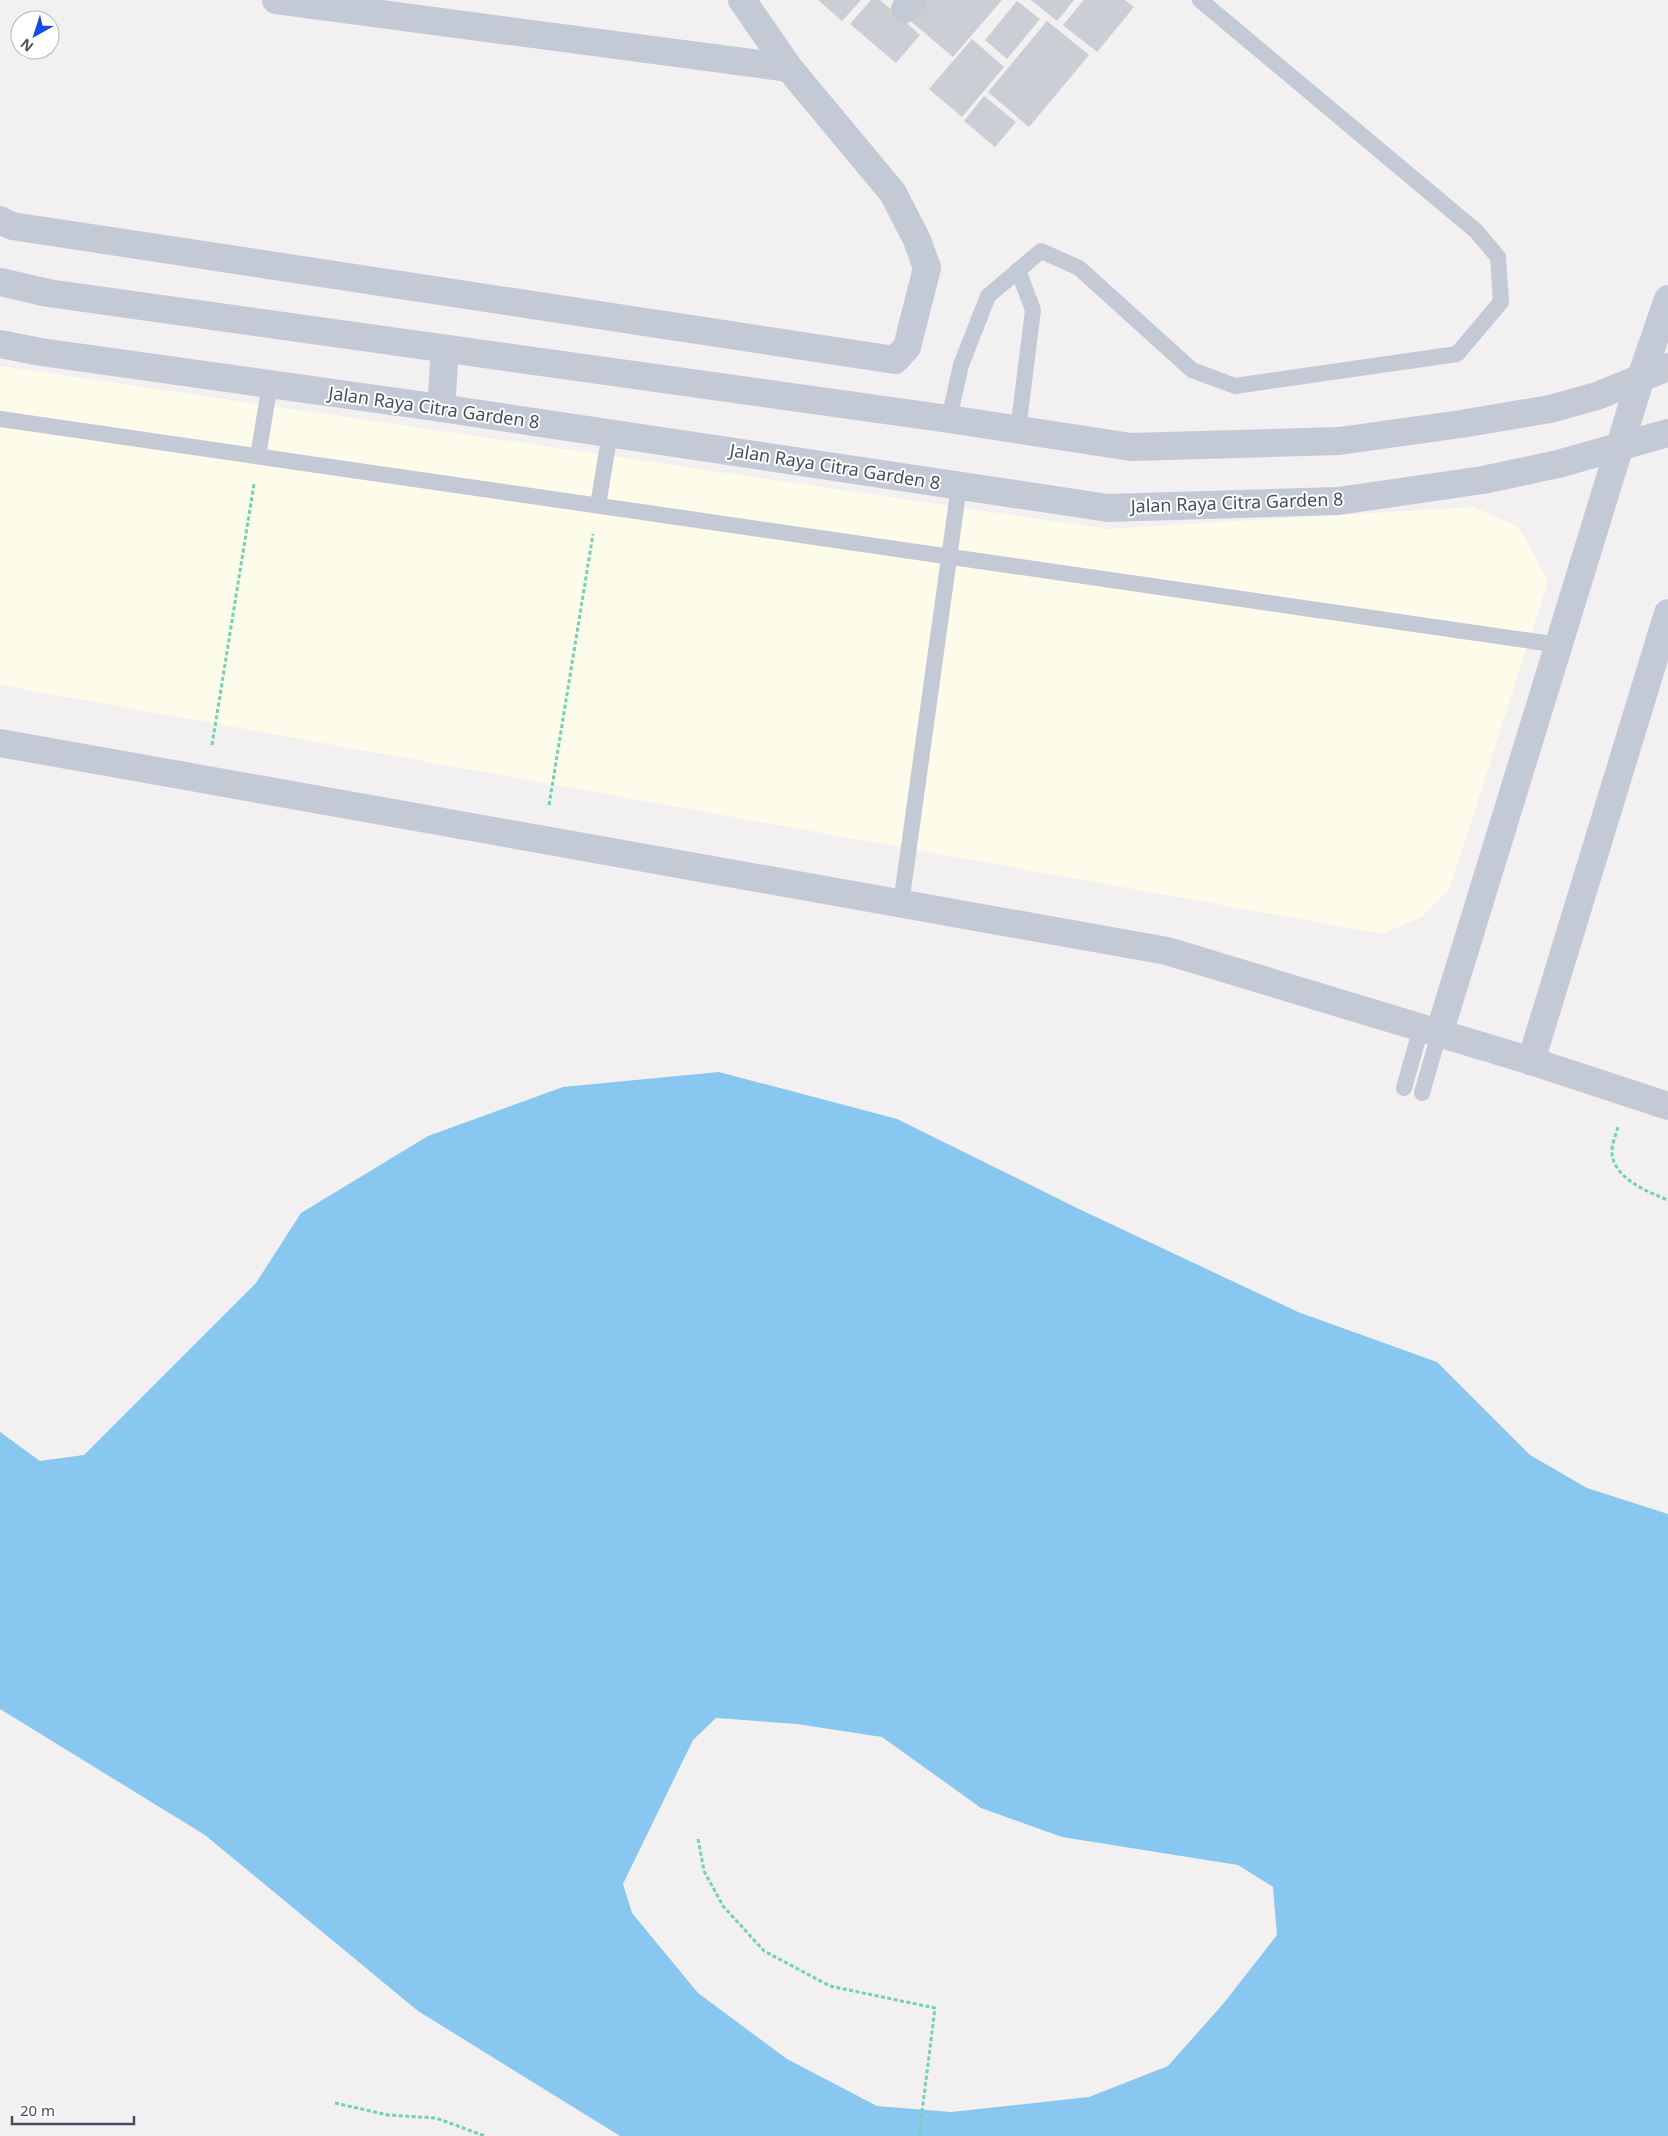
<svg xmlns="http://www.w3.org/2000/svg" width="1668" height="2136" font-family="'Noto Sans',sans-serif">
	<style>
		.commercial { fill: #fdfbe9 }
		.water { fill: #88c7f0; fill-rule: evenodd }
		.building { fill: #ccced5 }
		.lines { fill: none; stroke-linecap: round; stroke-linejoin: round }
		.path { stroke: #73d1b4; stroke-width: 3; stroke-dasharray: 4 2.5; stroke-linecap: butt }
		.service { stroke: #c3c9d5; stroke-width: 16 }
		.minor { stroke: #c3c9d5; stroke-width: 28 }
		.tertiary { stroke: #c3c9d5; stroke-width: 28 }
		.labels { text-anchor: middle; stroke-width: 4; stroke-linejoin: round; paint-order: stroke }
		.street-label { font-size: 18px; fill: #474f5e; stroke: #fff }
	</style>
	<rect width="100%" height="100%" fill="#f2f0f0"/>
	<polygon class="commercial" points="0,366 1107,529 1474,507 1519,527 1548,581 1450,888 1422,917 1383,934 0,685"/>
	<path class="water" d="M719,1072L897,1119L1079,1209L1298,1312L1437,1362L1530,1455L1587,1488L1668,1514V2136H620L418,2011L205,1835L0,1709V1432L40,1461L84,1455L256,1283L301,1213L428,1136L563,1087ZM716,1718L797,1724L882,1737L981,1808L1062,1837L1238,1865L1273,1887L1277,1935L1223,2004L1168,2066L1089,2097L951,2112L877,2106L787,2059L698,1993L632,1913L623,1884L693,1740Z"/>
	<g class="building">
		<polygon points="818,0 861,0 842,21"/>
		<polygon points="871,0 880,0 920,35 896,63 850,24"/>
		<polygon points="922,0 1002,0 953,57 907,18"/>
		<polygon points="1031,0 1074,0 1057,21"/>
		<polygon points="1084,0 1125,0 1134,7 1097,52 1063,25"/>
		<polygon points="1017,1 1040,19 1007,59 985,40"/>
		<polygon points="1047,21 1089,55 1029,127 988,92"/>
		<polygon points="972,39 1004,67 962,117 929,89"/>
		<polygon points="984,96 1016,122 995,147 964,121"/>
	</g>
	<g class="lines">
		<g class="path">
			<polyline points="212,745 254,484"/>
			<polyline points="549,805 593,534"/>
			<path d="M1618,1127C1616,1134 1611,1146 1612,1154C1615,1179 1648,1192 1668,1200"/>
			<polyline points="698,1839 704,1871 723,1906 764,1951 830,1986 935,2008 919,2136"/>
			<polyline points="335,2103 388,2115 436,2118 485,2136"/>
		</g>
		<g class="service">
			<polyline points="1018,270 1033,310 1018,430"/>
			<polyline points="0,419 1559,645"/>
			<polyline points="949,419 961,365 988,296 1041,251 1079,268 1192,370 1235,386 1457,354 1501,302 1498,257 1476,231 1200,0"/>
			<polyline points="258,456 270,384"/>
			<polyline points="598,505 610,433"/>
			<polyline points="901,904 959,486"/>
			<polyline points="1404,1088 1421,1028"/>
			<polyline points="1422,1093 1439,1034"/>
		</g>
		<g class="minor">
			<polyline points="276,0 789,68"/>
			<polyline points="905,9 912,0"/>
			<polyline points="0,220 12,226 895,360 907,347 927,268 917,240 893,193 789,68 742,0"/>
			<polyline points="0,743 1167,951 1531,1061 1668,1106"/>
			<polyline points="1439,1034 1641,377"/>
			<polyline points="1531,1061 1668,613"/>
		</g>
		<g class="tertiary">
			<polyline points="0,282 48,293 949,419 1131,447 1339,441 1461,424 1550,409 1597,396 1668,367"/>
			<polyline points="0,344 41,352 441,408 1108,508 1338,501 1483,480 1558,464 1668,433"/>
			<polyline points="1641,377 1668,299"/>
			<polyline points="441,408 445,349"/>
		</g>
	</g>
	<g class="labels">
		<g class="street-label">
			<text transform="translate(434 408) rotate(8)" y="6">Jalan Raya Citra Garden 8</text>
			<text transform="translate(835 467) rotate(9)" y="6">Jalan Raya Citra Garden 8</text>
			<text transform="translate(1237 503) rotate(-2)" y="6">Jalan Raya Citra Garden 8</text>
		</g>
	</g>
	<g transform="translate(35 35) rotate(219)"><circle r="24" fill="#ffffff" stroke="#b5b9bf"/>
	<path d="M0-4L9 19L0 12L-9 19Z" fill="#1149eb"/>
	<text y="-8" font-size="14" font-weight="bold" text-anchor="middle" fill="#474f5e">N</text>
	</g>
	<path d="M12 2116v8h122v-8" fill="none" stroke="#474f5e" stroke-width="2.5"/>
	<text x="20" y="2116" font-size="15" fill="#474f5e" stroke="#ffffff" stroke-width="4" paint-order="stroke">20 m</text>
</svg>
